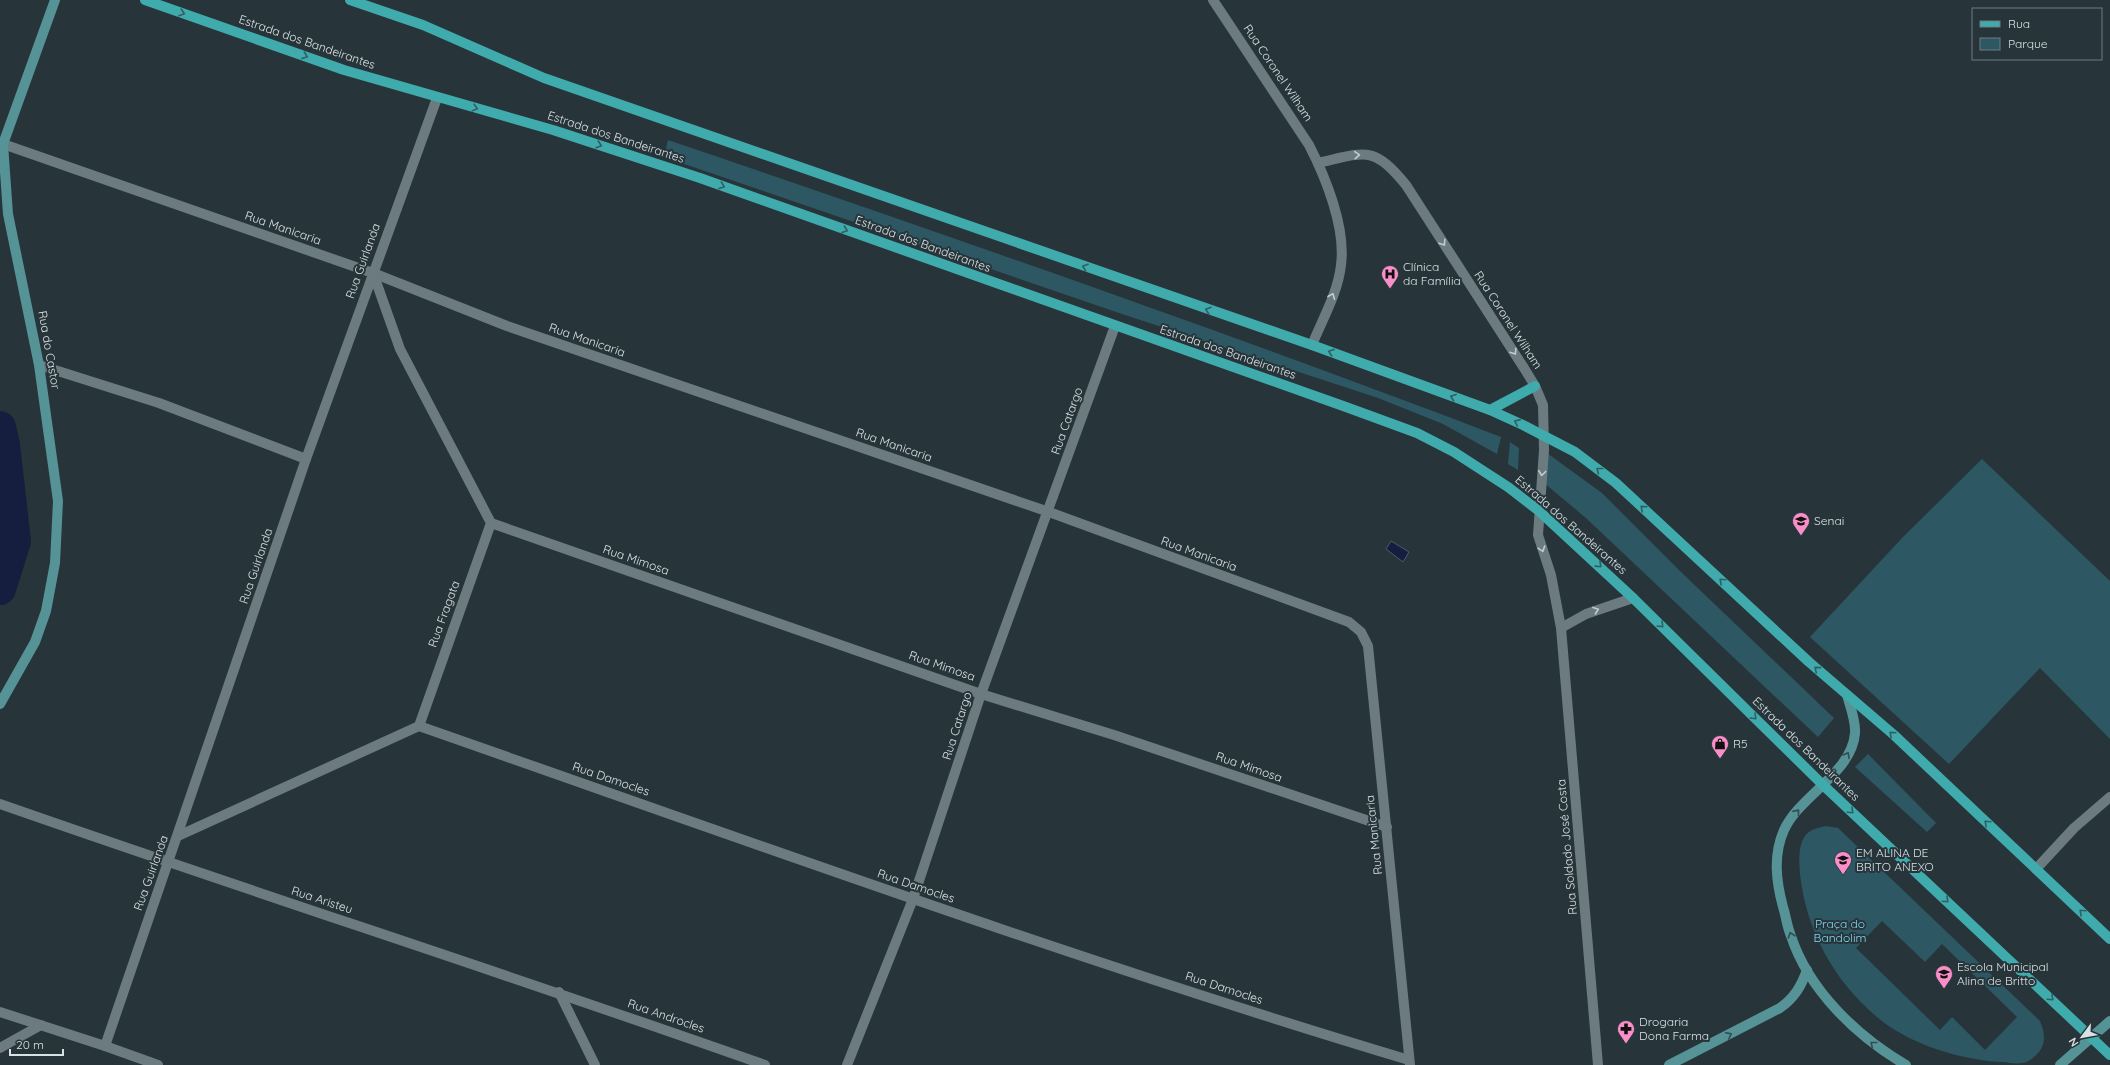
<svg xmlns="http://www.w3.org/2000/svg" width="2110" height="1065" font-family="Quicksand,sans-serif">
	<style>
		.green { fill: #2c5763; fill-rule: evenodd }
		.water { fill: #151e3e; stroke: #505870 }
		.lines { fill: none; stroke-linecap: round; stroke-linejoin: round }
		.river { stroke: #151e3e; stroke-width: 32 }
		.street { stroke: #6b7b80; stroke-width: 10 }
		.secondary { stroke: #559396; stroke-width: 10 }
		.primary { stroke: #40abac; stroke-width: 10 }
		.oneway { stroke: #305e62 }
		.oneway2 { stroke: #c2cdd0 }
		.oneway3 { stroke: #324c51 }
		.labels { text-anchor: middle; stroke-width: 4; stroke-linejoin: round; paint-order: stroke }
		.street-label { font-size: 12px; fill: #d8e1e4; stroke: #27353a }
		.poi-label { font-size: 12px; fill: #d8e1e4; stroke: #27353a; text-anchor: start }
		.park-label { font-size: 12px; fill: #81d9f2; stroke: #27353a }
	</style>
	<rect width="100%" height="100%" fill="#27353a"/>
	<g class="green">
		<path d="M668,140C947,235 1226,332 1501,437L1497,454L1443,424L1378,398L1122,314L664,157Z"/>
		<polygon points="1510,442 1519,448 1518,470 1508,464"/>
		<polygon points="1547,453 1602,493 1682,573 1834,718 1818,737 1587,519 1543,482"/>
		<polygon points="1982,459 2110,581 2110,739 2040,668 1949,764 1810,637 1903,537"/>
		<polygon points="1868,754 1936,823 1927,832 1855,767"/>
		<path d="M1826,826L1838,828L2040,1021C2044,1032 2047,1041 2039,1052C2034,1057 2030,1062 2022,1063C2016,1064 2009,1063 2004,1062C1963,1061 1908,1044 1877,1017C1834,981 1806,930 1800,874C1799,861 1797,837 1812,830C1816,828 1822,827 1826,826ZM1882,921L1925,962L1942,944L2017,1017L1985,1050L1952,1017L1940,1030L1856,948Z"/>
	</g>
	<polygon class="water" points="1391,541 1409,552 1403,562 1386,549"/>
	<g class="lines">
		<polyline class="river" points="0,427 4,445 15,541 0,589"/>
		<g class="street">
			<path d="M1213,0L1309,145C1326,178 1346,228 1341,265C1338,293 1322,320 1312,345"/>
			<polyline points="3,144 373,273 507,326 1049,512 1349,622 1361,632 1368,646 1410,1065"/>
			<path d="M1318,163C1366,152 1373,145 1406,185L1524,368L1535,386L1543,405L1544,450L1538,535L1551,575L1561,628L1598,1065"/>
			<polyline points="39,365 159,403 306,459"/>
			<polyline points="491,523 981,694 1114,735 1387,827"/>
			<polyline points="1561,628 1586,614 1633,598"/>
			<path d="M419,726C748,841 1075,960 1409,1060"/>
			<path d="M0,804C254,893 511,975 765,1065"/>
			<polyline points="178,836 419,726 491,523 400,349 373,273"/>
			<polyline points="2036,869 2074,828 2110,797"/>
			<polyline points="559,992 595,1065"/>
			<polyline points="0,1012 105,1046 158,1065"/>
			<polyline points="105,1046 306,459 437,98"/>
			<polyline points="0,1048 41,1025"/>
			<polyline points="847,1065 913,899 981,694 1115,326"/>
		</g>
		<g class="secondary">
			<path d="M1847,695C1850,706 1856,721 1855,733C1852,773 1800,795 1784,830C1773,855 1776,881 1783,907C1786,916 1787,927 1791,936C1809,991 1858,1037 1906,1065"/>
			<polyline points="0,704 35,642 46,611 55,563 58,501 39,365 8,214 3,144 55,0"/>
			<path d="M1669,1065L1780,1008C1794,998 1801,987 1807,970"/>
			<polyline points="2060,1065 2110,1021"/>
		</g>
		<g class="primary">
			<polyline points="145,0 344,70 553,130 700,178 1346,407 1417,433 1454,452 1508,487 1539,511 1633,598 1823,785 2110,1055"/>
			<polyline points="350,0 423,25 544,78 1312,345 1490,410 1523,425 1575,452 1616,483 1809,662 1894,735 2110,939"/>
			<polyline points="1490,410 1535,386"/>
		</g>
	</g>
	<defs><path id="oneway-chevron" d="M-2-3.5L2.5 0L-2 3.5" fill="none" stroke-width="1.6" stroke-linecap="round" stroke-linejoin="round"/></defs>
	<g class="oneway">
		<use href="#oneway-chevron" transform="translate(182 13) rotate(19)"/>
		<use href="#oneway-chevron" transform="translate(305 56) rotate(20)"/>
		<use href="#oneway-chevron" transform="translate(475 108) rotate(15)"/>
		<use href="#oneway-chevron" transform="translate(599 145) rotate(18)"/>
		<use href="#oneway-chevron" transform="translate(722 186) rotate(20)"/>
		<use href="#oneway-chevron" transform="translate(845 230) rotate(20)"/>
		<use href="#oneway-chevron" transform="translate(1085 267) rotate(-161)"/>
		<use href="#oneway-chevron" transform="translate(1208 310) rotate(-161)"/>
		<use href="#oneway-chevron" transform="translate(1331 352) rotate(-160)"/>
		<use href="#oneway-chevron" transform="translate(1453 397) rotate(-160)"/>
		<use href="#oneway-chevron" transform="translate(1517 422) rotate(-156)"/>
		<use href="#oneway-chevron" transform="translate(1599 470) rotate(-142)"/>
		<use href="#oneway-chevron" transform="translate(1643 508) rotate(-138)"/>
		<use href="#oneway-chevron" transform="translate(1599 565) rotate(44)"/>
		<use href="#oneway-chevron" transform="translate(1722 581) rotate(-137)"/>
		<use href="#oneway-chevron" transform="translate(1661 625) rotate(45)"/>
		<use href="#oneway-chevron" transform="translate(1817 669) rotate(-140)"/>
		<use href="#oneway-chevron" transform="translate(1754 717) rotate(45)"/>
		<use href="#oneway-chevron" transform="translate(1892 734) rotate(-138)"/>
		<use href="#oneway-chevron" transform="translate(1851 811) rotate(43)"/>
		<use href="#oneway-chevron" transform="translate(1987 823) rotate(-137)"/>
		<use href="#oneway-chevron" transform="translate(1946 900) rotate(43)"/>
		<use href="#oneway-chevron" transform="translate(2082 912) rotate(-137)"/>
		<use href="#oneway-chevron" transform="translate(2051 998) rotate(43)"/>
	</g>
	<g class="oneway2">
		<use href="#oneway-chevron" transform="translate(1357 155) rotate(-4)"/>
		<use href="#oneway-chevron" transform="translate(1443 243) rotate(57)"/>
		<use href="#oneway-chevron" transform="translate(1332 296) rotate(-68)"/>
		<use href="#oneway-chevron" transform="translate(1514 352) rotate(57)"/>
		<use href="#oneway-chevron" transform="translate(1542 473) rotate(97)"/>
		<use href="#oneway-chevron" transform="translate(1542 549) rotate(72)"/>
		<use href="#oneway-chevron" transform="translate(1596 610) rotate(-20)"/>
	</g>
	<g class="oneway3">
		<use href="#oneway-chevron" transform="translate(1847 755) rotate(-60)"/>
		<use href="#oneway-chevron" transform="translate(1797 812) rotate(-51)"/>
		<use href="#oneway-chevron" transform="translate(1791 935) rotate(-109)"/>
		<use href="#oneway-chevron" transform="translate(1729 1035) rotate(-26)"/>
		<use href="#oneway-chevron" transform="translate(1873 1044) rotate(-141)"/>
	</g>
	<defs>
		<symbol id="hospital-pin" viewBox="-11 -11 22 30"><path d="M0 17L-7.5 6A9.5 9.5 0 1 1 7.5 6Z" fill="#f98fc9" stroke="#27353a"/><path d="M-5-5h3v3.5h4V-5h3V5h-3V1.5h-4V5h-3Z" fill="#111"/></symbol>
		<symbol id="university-pin" viewBox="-11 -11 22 30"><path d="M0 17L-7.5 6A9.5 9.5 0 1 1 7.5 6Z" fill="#f98fc9" stroke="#27353a"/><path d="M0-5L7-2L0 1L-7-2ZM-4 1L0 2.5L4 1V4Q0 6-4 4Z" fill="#111"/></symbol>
		<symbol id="shop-pin" viewBox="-11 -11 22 30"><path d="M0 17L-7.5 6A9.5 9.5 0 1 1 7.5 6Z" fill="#f98fc9" stroke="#27353a"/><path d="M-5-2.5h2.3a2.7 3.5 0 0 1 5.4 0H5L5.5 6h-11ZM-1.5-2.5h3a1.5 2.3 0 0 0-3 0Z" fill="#111"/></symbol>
		<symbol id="school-pin" viewBox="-11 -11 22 30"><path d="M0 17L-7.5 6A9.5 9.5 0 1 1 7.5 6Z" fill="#f98fc9" stroke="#27353a"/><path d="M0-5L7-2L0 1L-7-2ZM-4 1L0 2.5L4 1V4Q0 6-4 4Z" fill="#111"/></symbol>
		<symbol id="pharmacy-pin" viewBox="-11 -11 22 30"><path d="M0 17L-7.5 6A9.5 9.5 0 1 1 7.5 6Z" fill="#f98fc9" stroke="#27353a"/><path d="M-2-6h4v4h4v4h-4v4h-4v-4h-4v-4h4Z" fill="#111"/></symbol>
	</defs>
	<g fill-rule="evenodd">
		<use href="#hospital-pin" x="1380" y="264" width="20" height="27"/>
		<use href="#university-pin" x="1791" y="511" width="20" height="27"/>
		<use href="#shop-pin" x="1710" y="734" width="20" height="27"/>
		<use href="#school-pin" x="1833" y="850" width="20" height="27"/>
		<use href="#school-pin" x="1934" y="964" width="20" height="27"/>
		<use href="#pharmacy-pin" x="1616" y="1019" width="20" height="27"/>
	</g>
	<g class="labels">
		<g class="street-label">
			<text transform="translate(307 42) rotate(19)" y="4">Estrada dos Bandeirantes</text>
			<text transform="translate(1278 73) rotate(56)" y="4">Rua Coronel Wilham</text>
			<text transform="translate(616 137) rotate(18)" y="4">Estrada dos Bandeirantes</text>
			<text transform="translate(283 228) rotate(19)" y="4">Rua Manicaria</text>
			<text transform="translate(923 244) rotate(20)" y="4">Estrada dos Bandeirantes</text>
			<text transform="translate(363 261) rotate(-70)" y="4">Rua Guirlanda</text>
			<text transform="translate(1508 320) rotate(57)" y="4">Rua Coronel Wilham</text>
			<text transform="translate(587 340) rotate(19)" y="4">Rua Manicaria</text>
			<text transform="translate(49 350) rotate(80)" y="4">Rua do Castor</text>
			<text transform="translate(1228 352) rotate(19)" y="4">Estrada dos Bandeirantes</text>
			<text transform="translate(1067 421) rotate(-70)" y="4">Rua Catargo</text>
			<text transform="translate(894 445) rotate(19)" y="4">Rua Manicaria</text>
			<text transform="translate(1571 525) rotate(41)" y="4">Estrada dos Bandeirantes</text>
			<text transform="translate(1199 554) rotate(20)" y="4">Rua Manicaria</text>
			<text transform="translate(636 560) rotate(19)" y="4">Rua Mimosa</text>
			<text transform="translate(256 566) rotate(-71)" y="4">Rua Guirlanda</text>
			<text transform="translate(444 614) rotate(-70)" y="4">Rua Fragata</text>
			<text transform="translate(942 666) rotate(19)" y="4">Rua Mimosa</text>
			<text transform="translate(957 726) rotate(-72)" y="4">Rua Catargo</text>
			<text transform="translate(1806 749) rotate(44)" y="4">Estrada dos Bandeirantes</text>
			<text transform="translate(1249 767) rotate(19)" y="4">Rua Mimosa</text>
			<text transform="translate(611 779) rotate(19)" y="4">Rua Damocles</text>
			<text transform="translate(1374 835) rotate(-96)" y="4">Rua Manicaria</text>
			<text transform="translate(1567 847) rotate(-95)" y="4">Rua Soldado José Costa</text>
			<text transform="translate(151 873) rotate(-70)" y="4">Rua Guirlanda</text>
			<text transform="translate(916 886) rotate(19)" y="4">Rua Damocles</text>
			<text transform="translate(322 900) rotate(18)" y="4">Rua Aristeu</text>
			<text transform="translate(1224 988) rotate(18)" y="4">Rua Damocles</text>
			<text transform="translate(666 1016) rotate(19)" y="4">Rua Androcles</text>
		</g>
		<g class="poi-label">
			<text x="1403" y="271">Clínica<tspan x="1403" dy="14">da Família</tspan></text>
			<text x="1814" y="525">Senai</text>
			<text x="1733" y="748">R5</text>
			<text x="1856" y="857">EM ALINA DE<tspan x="1856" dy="14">BRITO ANEXO</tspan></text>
			<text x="1957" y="971">Escola Municipal<tspan x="1957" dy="14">Alina de Britto</tspan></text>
			<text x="1639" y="1026">Drogaria<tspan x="1639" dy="14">Dona Farma</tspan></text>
		</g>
		<g class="park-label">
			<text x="1840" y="928">Praça do<tspan x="1840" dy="14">Bandolim</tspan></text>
		</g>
	</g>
	<rect x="1972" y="8" width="130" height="52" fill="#27353a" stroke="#6e7a7e"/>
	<rect x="1980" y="21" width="20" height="6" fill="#40abac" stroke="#6e7a7e"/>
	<text x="2008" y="28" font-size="12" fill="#d8e1e4">Rua</text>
	<rect x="1980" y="38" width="20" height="12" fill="#2c5763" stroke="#6e7a7e"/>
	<text x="2008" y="48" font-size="12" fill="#d8e1e4">Parque</text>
	<g transform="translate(2082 1037) rotate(238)" stroke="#27353a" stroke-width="3" paint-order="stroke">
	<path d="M0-3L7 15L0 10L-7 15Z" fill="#d8e1e4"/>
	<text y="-6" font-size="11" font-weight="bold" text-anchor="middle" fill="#d8e1e4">N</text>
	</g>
	<path d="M10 1049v6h53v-6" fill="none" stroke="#d8e1e4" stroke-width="2"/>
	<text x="16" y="1049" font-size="12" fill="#d8e1e4" stroke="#27353a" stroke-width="3" paint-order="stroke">20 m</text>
</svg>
